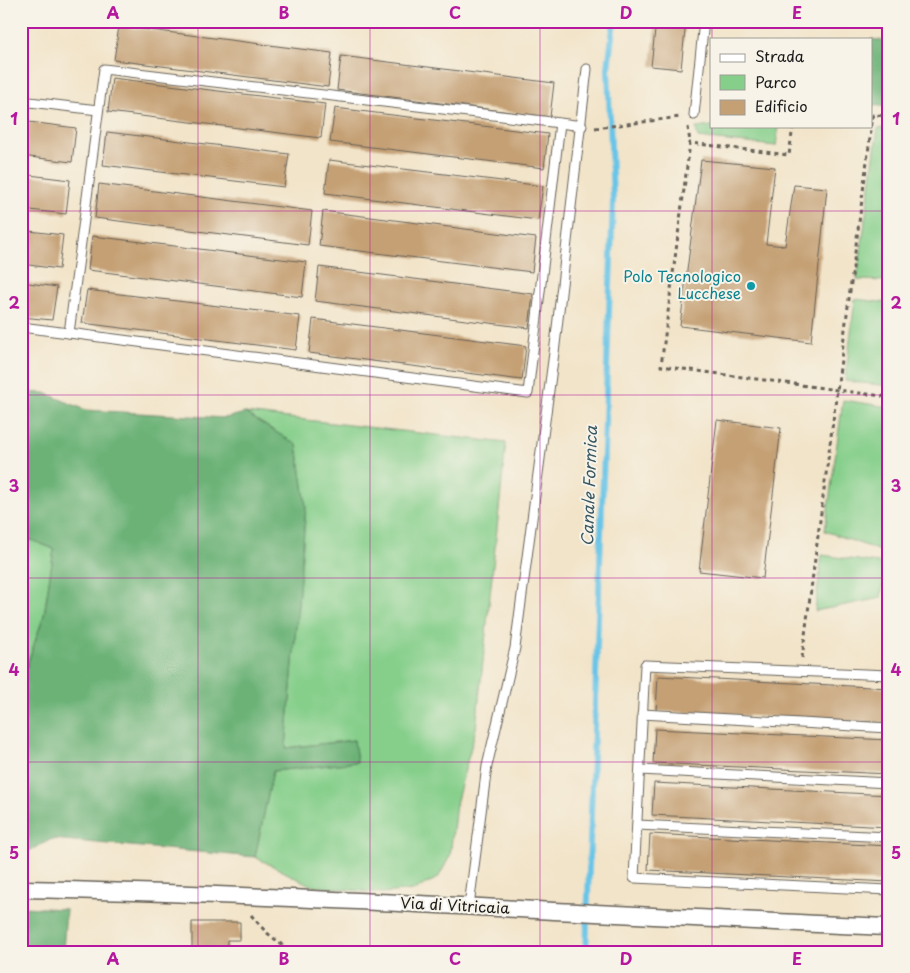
<svg xmlns="http://www.w3.org/2000/svg" width="910" height="973" font-family="'Playpen Sans',sans-serif">
	<style>
		.green { fill: #86cf8b; stroke: #517654 }
		.forest { fill: #6cb277; stroke: #44674a }
		.lines { fill: none; stroke-linecap: round; stroke-linejoin: round }
		.stream { stroke: #69c5e7; stroke-width: 6 }
		.building { fill: #c5a075 }
		.service-casing { stroke: #676259; stroke-width: 11 }
		.minor-casing { stroke: #676259; stroke-width: 19 }
		.path { stroke: #676259; stroke-width: 3; stroke-dasharray: 4 4; stroke-linecap: butt }
		.service { stroke: #fff; stroke-width: 9 }
		.minor { stroke: #fff; stroke-width: 16 }
		.grid { fill: none; stroke: #b5179e; stroke-width: 1; stroke-opacity: 0.55 }
		.culture-dot { fill: #0f9aa8; stroke: #f7f3e8; stroke-width: 2 }
		.labels { text-anchor: middle; stroke-width: 4; stroke-linejoin: round; paint-order: stroke }
		.culture-label { font-size: 15px; fill: #0d838f; stroke: #f7f3e8; text-anchor: end }
		.street-label { font-size: 15px; fill: #1c1c1c; stroke: #f7f3e8 }
		.water-label { font-size: 16px; font-style: italic; fill: #375763; stroke: #f7f3e8 }
		.neatline { fill: none; stroke: #b5179e; stroke-width: 2 }
		.grid-label { font-size: 16px; text-anchor: middle; font-weight: bold; fill: #b5179e }
	</style>
	<rect width="100%" height="100%" fill="#f7f3e8"/>
	<filter id="ink" filterUnits="userSpaceOnUse"><feTurbulence type="fractalNoise" baseFrequency=".02" numOctaves="2"/><feDisplacementMap in="SourceGraphic" scale="10" xChannelSelector="R" yChannelSelector="G"/><feConvolveMatrix kernelMatrix="1 2 1 2 8 2 1 2 1" color-interpolation-filters="sRGB"/></filter>
	<filter id="wash" filterUnits="userSpaceOnUse"><feTurbulence type="fractalNoise" baseFrequency=".0096" numOctaves="4" result="noise"/><feDisplacementMap in="SourceGraphic" scale="20" xChannelSelector="R" yChannelSelector="G"/><feGaussianBlur stdDeviation="1.12" result="paint"/><feColorMatrix in="noise" values="0 0 0 0 0 0 0 0 0 0 0 0 0 0 0 0 0 1.4 0 .05"/><feComposite in="paint" operator="in"/></filter>
	<g filter="url(#wash)">
		<rect width="100%" height="100%" fill="#f2e4c9"/>
		<g class="green">
			<polygon points="711,126 779,126 776,146 698,138 696,128"/>
			<polygon points="878,128 889,129 889,281 857,280"/>
			<polygon points="855,299 889,303 889,386 845,381"/>
			<polygon points="843,400 889,407 889,533 886,553 825,531"/>
			<polygon points="245,413 506,443 476,728 456,804 450,856 438,878 414,890 382,893 312,886 255,857 273,771 357,762 354,740 286,748 306,506 297,445"/>
			<polygon points="21,536 54,549 44,615 21,683"/>
			<polygon points="822,555 885,564 881,598 815,611"/>
		</g>
		<g class="forest">
			<polygon points="871,39 889,41 889,107 871,105"/>
			<polygon points="21,392 45,393 86,410 225,418 245,413 297,445 306,506 286,748 354,740 357,762 273,771 255,857 52,839 21,855 21,683 44,615 54,549 21,536"/>
			<polygon points="21,907 66,909 63,952 21,952"/>
		</g>
		<g class="lines">
			<polyline class="stream" points="586,952 613,201 608,68 614,21"/>
		</g>
		<g id="blocks">
			<g class="building">
				<polygon points="656,21 686,21 681,69 651,66"/>
				<polygon points="119,26 332,53 328,87 114,60"/>
				<polygon points="341,56 554,83 550,117 337,90"/>
				<polygon points="112,78 325,104 321,138 108,112"/>
				<polygon points="335,108 548,134 544,168 330,142"/>
				<polygon points="21,121 76,128 72,162 21,156"/>
				<polygon points="107,132 289,154 284,187 103,165"/>
				<polygon points="329,160 543,186 538,220 325,193"/>
				<polygon points="701,160 775,167 766,244 785,246 794,185 827,188 811,342 680,326"/>
				<polygon points="21,174 70,180 66,214 21,209"/>
				<polygon points="99,184 312,211 308,245 95,218"/>
				<polygon points="323,211 536,238 532,272 319,246"/>
				<polygon points="21,230 63,235 59,269 21,264"/>
				<polygon points="92,236 306,262 302,297 88,270"/>
				<polygon points="319,267 533,294 529,328 315,301"/>
				<polygon points="21,282 57,287 52,320 21,317"/>
				<polygon points="87,290 300,316 296,350 82,323"/>
				<polygon points="313,319 526,346 522,380 309,353"/>
				<polygon points="717,420 781,428 763,578 699,571"/>
				<polygon points="658,676 889,688 889,723 656,711"/>
				<polygon points="655,729 889,740 889,774 653,763"/>
				<polygon points="654,783 889,795 889,827 652,815"/>
				<polygon points="650,834 889,846 889,882 648,870"/>
				<polygon points="192,922 240,922 240,940 227,940 227,952 192,952"/>
			</g>
		</g>
	</g>
	<g filter="url(#ink)">
		<use href="#blocks" fill-opacity="0" stroke="#676259" stroke-width="1"/>
		<g class="lines">
			<defs>
				<g id="service">
					<polyline points="21,101 98,110"/>
					<polyline points="694,115 704,21"/>
					<polyline points="560,123 528,393 69,333 104,69 560,123 582,126"/>
					<polyline points="21,327 69,333"/>
					<polyline points="889,675 645,665 634,878 889,890"/>
					<polyline points="642,714 889,728"/>
					<polyline points="640,770 889,783"/>
					<polyline points="637,825 889,837"/>
					<polyline points="469,906 487,766 515,648 555,345 587,69"/>
				</g>
				<path id="minor" d="M21,889C311,895 599,915 889,927"/>
			</defs>
			<use href="#service" class="service-casing"/>
			<use href="#minor" class="minor-casing"/>
			<g class="path">
				<polyline points="793,126 789,155 690,143 661,366 889,397"/>
				<polyline points="688,127 690,143"/>
				<polyline points="595,128 681,117"/>
				<polyline points="802,658 873,115 889,116"/>
				<polyline points="251,915 266,932 291,952"/>
			</g>
			<use href="#service" class="service"/>
			<use href="#minor" class="minor"/>
		</g>
	</g>
	<path class="grid" d="M198,21V952M370,21V952M540,21V952M712,21V39M712,126V952M21,211H889M21,395H889M21,578H889M21,762H889"/>
	<circle class="culture-dot" cx="751" cy="286" r="5"/>
	<g class="labels">
		<g class="culture-label">
			<text x="741" y="282">Polo Tecnologico<tspan x="741" dy="17">Lucchese</tspan></text>
		</g>
		<g class="street-label">
			<text transform="translate(455 906) rotate(3)" y="5">Via di Vitricaia</text>
		</g>
		<g class="water-label">
			<text transform="translate(589 486) rotate(-88)" y="6">Canale Formica</text>
		</g>
	</g>
	<rect width="910" height="973" fill="none" stroke="#f7f3e8" stroke-width="55"/>
	<rect x="710" y="38" width="162" height="90" fill="#f7f3e8" stroke="#9f9d96"/>
	<rect x="720" y="54" width="25" height="8" fill="#ffffff" stroke="#9f9d96"/>
	<text x="755" y="62" font-size="15" fill="#1c1c1c">Strada</text>
	<rect x="720" y="75" width="25" height="15" fill="#86cf8b" stroke="#9f9d96"/>
	<text x="755" y="88" font-size="15" fill="#1c1c1c">Parco</text>
	<rect x="720" y="100" width="25" height="15" fill="#c5a075" stroke="#9f9d96"/>
	<text x="755" y="112" font-size="15" fill="#1c1c1c">Edificio</text>
	<rect x="28" y="28" width="854" height="918" class="neatline"/>
	<g class="grid-label">
		<text x="113" y="19">A</text>
		<text x="284" y="19">B</text>
		<text x="455" y="19">C</text>
		<text x="626" y="19">D</text>
		<text x="797" y="19">E</text>
		<text x="14" y="125">1</text>
		<text x="896" y="125">1</text>
		<text x="14" y="309">2</text>
		<text x="896" y="309">2</text>
		<text x="14" y="492">3</text>
		<text x="896" y="492">3</text>
		<text x="14" y="676">4</text>
		<text x="896" y="676">4</text>
		<text x="14" y="859">5</text>
		<text x="896" y="859">5</text>
		<text x="113" y="965">A</text>
		<text x="284" y="965">B</text>
		<text x="455" y="965">C</text>
		<text x="626" y="965">D</text>
		<text x="797" y="965">E</text>
	</g>
</svg>
